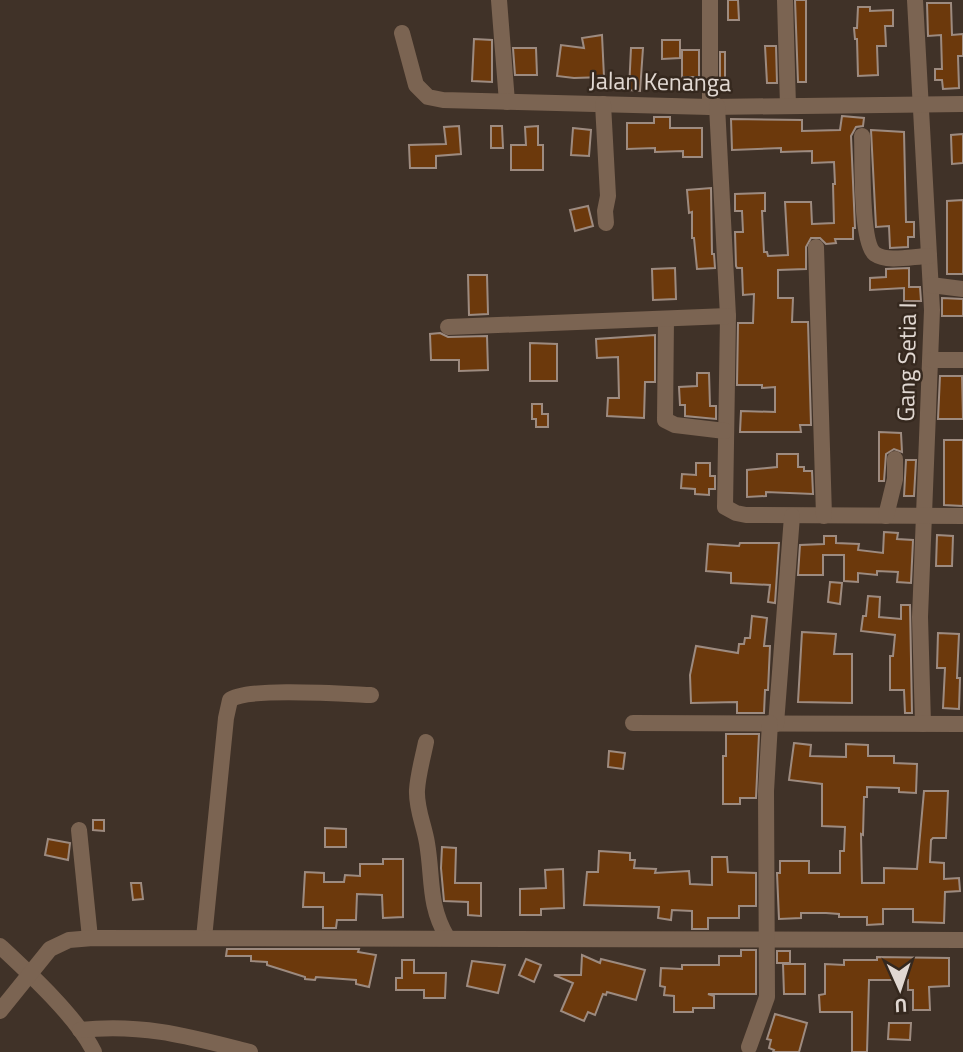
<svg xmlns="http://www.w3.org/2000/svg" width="963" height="1052" font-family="'Titillium Web',sans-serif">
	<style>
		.building { fill: #6c390c; stroke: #9d8b80; stroke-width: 2 }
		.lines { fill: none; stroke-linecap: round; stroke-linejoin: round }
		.minor { stroke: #7b6452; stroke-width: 16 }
		.labels { text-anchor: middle; stroke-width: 5; stroke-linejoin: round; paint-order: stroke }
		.street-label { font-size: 24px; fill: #e1d8d2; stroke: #35281e }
	</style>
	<rect width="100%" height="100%" fill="#403228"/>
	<g class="building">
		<polygon points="728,0 738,0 739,20 728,20"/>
		<polygon points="795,0 806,0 806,82 798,82"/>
		<polygon points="927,3 951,3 952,35 963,34 963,56 958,56 959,88 943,89 942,80 935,80 935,69 942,69 941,35 928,36"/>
		<polygon points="858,7 870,7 870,11 893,10 893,26 885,26 886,46 877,46 878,75 858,76 857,39 855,39 854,28 857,28"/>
		<polygon points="602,35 604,77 574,78 557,76 561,45 584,48 582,38"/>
		<polygon points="474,39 492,40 492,82 472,81"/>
		<polygon points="662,40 680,40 680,58 662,59"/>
		<polygon points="765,46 776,46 777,83 767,83"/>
		<polygon points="513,48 536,48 537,75 515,75"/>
		<polygon points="631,48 643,48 640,91 629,90"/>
		<rect x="682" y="50" width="17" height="27"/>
		<rect x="720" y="52" width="5" height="26"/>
		<polygon points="842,116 864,118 863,126 856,127 851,136 855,228 853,228 853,239 835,239 836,243 826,244 820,238 811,238 806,247 806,269 778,270 778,298 793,298 792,322 808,322 811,425 800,425 801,432 740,432 741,411 775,412 775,387 762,388 762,385 737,385 738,323 753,323 754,294 743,295 742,268 737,268 736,266 735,232 743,232 742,211 735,211 735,194 765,193 765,211 762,211 764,252 767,252 768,256 788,255 785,202 811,202 812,224 834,223 833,184 835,184 834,162 812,163 812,151 781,152 781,148 732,150 731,119 802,120 802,131 840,130"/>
		<polygon points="654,117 670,117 670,128 702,128 702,157 683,157 683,151 655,152 655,148 627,149 627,123 654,123"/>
		<polygon points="459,126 461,154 436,156 436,168 410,168 409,145 446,144 444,127"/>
		<polygon points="491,126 502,126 503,148 491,148"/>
		<polygon points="538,126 538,145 543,145 543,170 511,170 511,145 526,145 525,127"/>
		<polygon points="573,128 591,130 589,156 571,155"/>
		<polygon points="871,130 904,132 906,222 914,222 914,237 908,237 908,247 890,248 889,226 876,227"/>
		<polygon points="963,134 963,163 952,164 951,135"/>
		<polygon points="711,188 712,254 714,254 715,268 697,269 694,238 692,238 692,212 689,213 687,190"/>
		<polygon points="963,200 963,274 947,274 947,201"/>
		<polygon points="588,206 593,226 575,231 570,210"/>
		<polygon points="675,268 676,299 653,300 652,269"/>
		<polygon points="909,268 909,287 920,287 921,301 904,301 904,288 870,290 870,278 886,277 886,269"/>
		<polygon points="468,275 487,275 488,314 469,315"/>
		<polygon points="942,298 963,299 963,316 942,316"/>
		<polygon points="440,333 448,337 487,336 488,370 459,371 459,360 431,360 430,334"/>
		<polygon points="655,335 655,382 645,382 644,418 607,416 608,398 619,398 618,357 597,358 596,339"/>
		<polygon points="530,343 557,344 557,381 530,381"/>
		<polygon points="697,373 709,373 710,406 716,406 716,419 685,416 685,405 680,405 679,387 697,386"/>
		<polygon points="940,376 962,376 963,419 938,419"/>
		<polygon points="532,404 542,404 542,414 548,414 548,427 536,427 536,419 532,419"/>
		<polygon points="879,432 901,433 902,452 894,449 886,454 884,481 879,481"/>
		<polygon points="944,440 963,440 963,506 944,505"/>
		<polygon points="777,454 798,454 798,467 804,467 804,471 812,471 813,494 766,492 766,496 747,497 747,470 777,467"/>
		<polygon points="906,460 916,460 914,496 904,496"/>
		<polygon points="696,463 710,463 710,476 715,476 715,489 709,489 709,495 695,494 695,489 681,488 682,474 696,475"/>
		<polygon points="884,532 898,533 897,539 913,540 911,583 897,582 898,572 877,571 877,575 858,573 858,582 844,581 844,555 823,555 823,575 798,575 800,545 824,544 824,536 836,536 836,543 859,544 858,550 883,553"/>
		<polygon points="937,535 953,536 952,566 936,566"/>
		<polygon points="740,543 779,543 775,603 768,602 770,585 731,583 731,573 706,571 708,544 739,546"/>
		<polygon points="830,582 842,583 840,604 828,602"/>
		<polygon points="868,596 880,597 879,617 901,619 901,605 910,605 912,713 905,713 904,690 890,690 890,656 893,656 895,635 861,631 863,616 866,616"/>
		<polygon points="752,616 767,618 764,646 770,646 768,690 765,690 764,713 737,713 737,702 691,703 690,675 696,646 738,653 739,644 744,644 745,638 750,638"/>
		<polygon points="802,632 836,634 834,654 852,654 852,703 798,702"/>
		<polygon points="938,633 959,634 957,678 960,678 959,709 943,708 945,668 937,668"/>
		<polygon points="726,734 759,734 756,798 740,798 740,804 723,804 723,756 726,756"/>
		<polygon points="794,743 811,745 810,756 846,757 846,744 868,745 868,756 894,756 894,763 917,764 916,793 899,792 899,788 867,787 867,797 864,797 863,835 861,834 862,883 884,883 884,868 917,869 924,791 948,791 946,838 933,838 931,840 930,862 944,863 944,879 959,878 960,891 945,892 944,923 913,922 913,909 883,909 883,924 867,925 867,917 839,917 839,914 826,913 801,913 801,918 779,919 777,873 780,873 780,861 809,861 809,873 840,873 840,851 844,851 845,827 822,826 822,784 789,780"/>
		<polygon points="609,751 625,753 623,769 608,767"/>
		<polygon points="93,820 104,820 104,831 93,830"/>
		<polygon points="325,828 346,829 346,847 325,847"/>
		<polygon points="48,839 70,843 68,860 45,855"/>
		<polygon points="442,847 456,848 455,883 481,883 481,916 468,915 468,902 444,901 441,868"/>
		<polygon points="599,851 630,853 630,860 635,860 634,868 656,869 655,873 689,871 690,884 712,885 712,857 727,857 728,872 756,873 756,906 739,906 739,918 708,918 708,929 692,929 692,911 672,910 671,920 658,918 659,907 584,905 587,872 598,872"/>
		<polygon points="383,859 403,859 403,917 383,918 382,895 357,894 356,920 337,920 336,928 323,928 323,907 303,907 305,872 324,873 324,882 344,882 345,875 360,876 360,864 383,864"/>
		<polygon points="563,869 564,908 541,909 541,915 520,915 520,889 546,888 545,870"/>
		<polygon points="131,883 141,883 143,899 133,900"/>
		<polygon points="227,949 359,949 358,952 376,955 369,987 356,984 356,980 316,977 315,980 305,979 305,977 267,965 267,962 251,961 251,956 226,956"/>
		<polygon points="741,950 756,950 756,994 708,994 714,996 714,1008 693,1008 693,1012 674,1012 674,996 664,995 665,987 660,986 661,968 682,969 682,965 719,965 719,956 741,956"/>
		<rect x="777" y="951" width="13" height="12"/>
		<polygon points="582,955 600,963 601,959 645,970 636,1000 607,992 606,995 603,994 595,1015 588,1012 584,1021 561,1011 573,983 554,975 581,975"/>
		<polygon points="877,957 949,958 949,986 929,987 930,1010 913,1010 913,990 908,990 908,980 869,980 867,1052 852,1052 852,1012 820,1012 819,995 825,994 825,964 844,965 844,960 877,960"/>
		<polygon points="526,959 541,965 534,982 519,975"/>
		<polygon points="402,960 414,960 414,973 446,973 445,998 424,998 424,990 396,990 396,978 402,978"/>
		<polygon points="472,961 505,965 498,993 467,986"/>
		<polygon points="783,964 805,964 805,994 784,994"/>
		<polygon points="775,1014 807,1023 799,1052 773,1052 774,1050 769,1048 771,1040 767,1039"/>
		<polygon points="889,1023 911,1023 910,1040 888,1039"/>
	</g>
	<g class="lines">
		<g class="minor">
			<polyline points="499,0 507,102"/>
			<polyline points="710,0 710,107"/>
			<polyline points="785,0 788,106"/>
			<polyline points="915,0 932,310 920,617 923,724"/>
			<polyline points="402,33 416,85 428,97 443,100 710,107 963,104"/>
			<polyline points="603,104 608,196 605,211 606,223"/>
			<polyline points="717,106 728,316 725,507 736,513 746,515 963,516"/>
			<path d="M862,136C863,157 860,243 875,254C888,263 914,256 929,256"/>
			<polyline points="816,247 824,516"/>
			<polyline points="931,285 963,289"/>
			<polyline points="666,319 665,420 675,425 725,431"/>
			<polyline points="448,327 728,316"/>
			<polyline points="931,360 963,360"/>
			<polyline points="886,516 895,479 895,459"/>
			<polyline points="633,723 963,724"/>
			<polyline points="776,724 792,516"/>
			<path d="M426,742C423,757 418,774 417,790C416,808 424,825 427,843C433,878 428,905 447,937"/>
			<polyline points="79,830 90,938"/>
			<path d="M204,938L226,718L230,700C246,687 346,694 371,695"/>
			<path d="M0,946C28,972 78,1018 94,1052"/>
			<polyline points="0,1011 50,949 69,940 93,938 963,940"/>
			<path d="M80,1030C143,1023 191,1037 250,1052"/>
			<polyline points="749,1047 767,997 766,791 770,723"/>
		</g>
	</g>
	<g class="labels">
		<g class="street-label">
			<text transform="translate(660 82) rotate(1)" y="8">Jalan Kenanga</text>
			<text transform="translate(907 362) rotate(-89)" y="8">Gang Setia I</text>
		</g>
	</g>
	<g transform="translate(900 989) rotate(177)" stroke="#35281e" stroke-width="5" paint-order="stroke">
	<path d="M0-5L12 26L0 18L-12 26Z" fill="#e1d8d2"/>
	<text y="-10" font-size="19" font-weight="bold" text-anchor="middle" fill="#e1d8d2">U</text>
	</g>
</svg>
